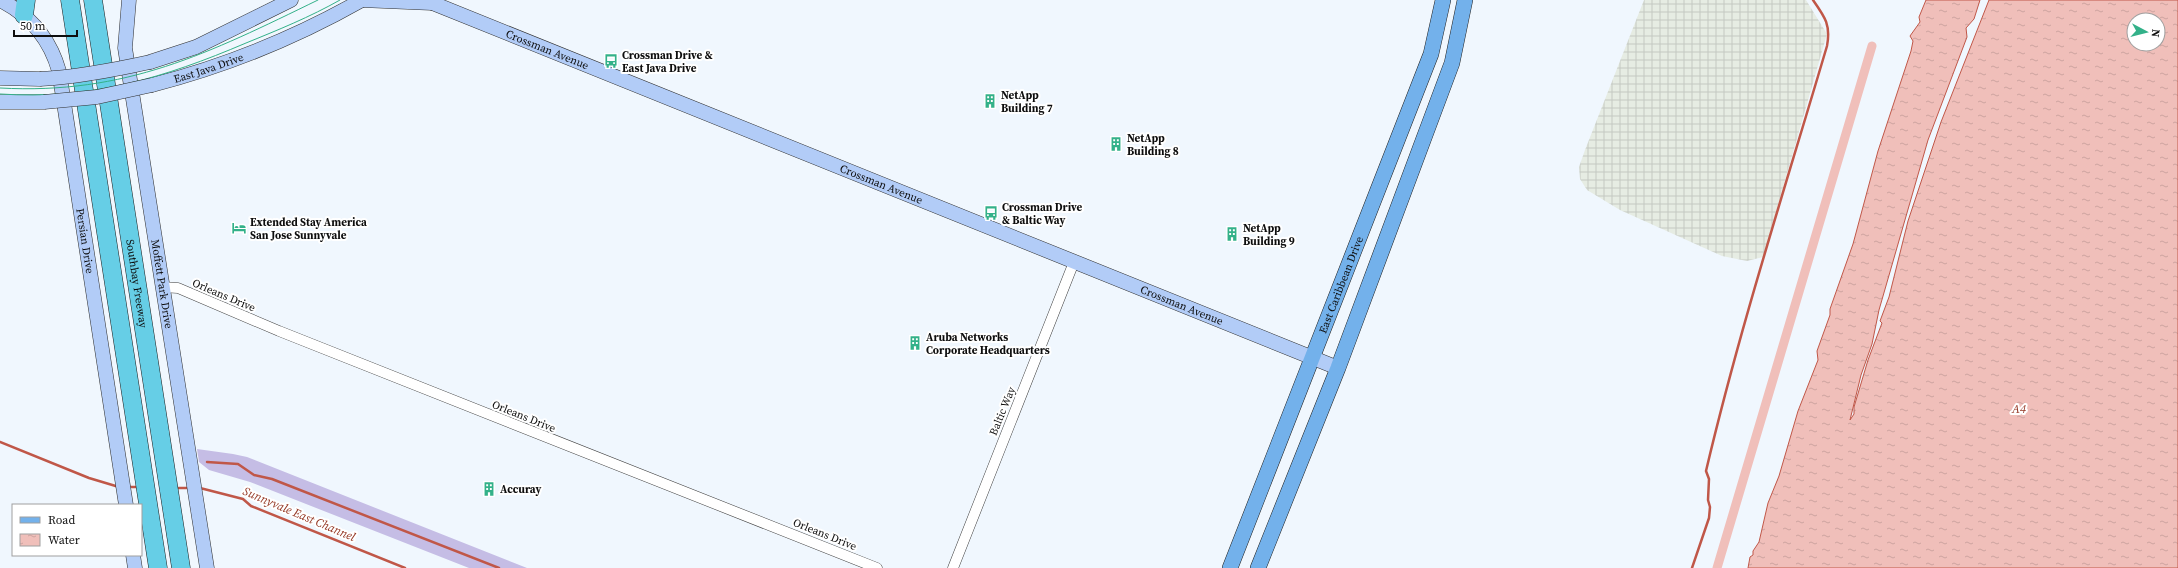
<svg xmlns="http://www.w3.org/2000/svg" width="2178" height="568" font-family="'Source Serif 4',serif">
	<style>
		.industrial { fill: url(#industrial-grid) }
		.grass { fill: #c5bde5 }
		.water { fill: url(#water-ripples); stroke: #c05748; fill-rule: evenodd }
		.lines { fill: none; stroke-linecap: round; stroke-linejoin: round }
		.stream { stroke: #c05748; stroke-width: 2.5 }
		.canal { stroke: #f0bfba; stroke-width: 9 }
		.street-casing { stroke: #414141; stroke-width: 11 }
		.secondary-casing { stroke: #303030; stroke-width: 15 }
		.primary-casing { stroke: #1f1f1f; stroke-width: 16 }
		.highway-casing { stroke: #1f1f1f; stroke-width: 19 }
		.street { stroke: #fff; stroke-width: 10 }
		.secondary { stroke: #b2ccf7; stroke-width: 14 }
		.primary { stroke: #73b1eb; stroke-width: 15 }
		.highway { stroke: #66cee6; stroke-width: 18 }
		.tram { stroke: #33b189; stroke-width: 1 }
		.secondary-bridge-casing { stroke: #303030; stroke-width: 15; stroke-linecap: butt }
		.secondary-bridge { stroke: #b2ccf7; stroke-width: 14 }
		.labels { text-anchor: middle; stroke-width: 4; stroke-linejoin: round; paint-order: stroke }
		.street-label { font-size: 11px; fill: #0e0e0e; stroke: #fff }
		.poi-label { font-size: 11px; font-weight: bold; fill: #0e0e0e; stroke: #fff; text-anchor: start }
		.water-label { font-size: 12px; font-style: italic; fill: #943623; stroke: #fff }
	</style>
	<defs>
		<pattern id="industrial-grid" width="8" height="8" patternUnits="userSpaceOnUse"><rect width="8" height="8" fill="#e6ece3"/><path d="M0 4h8M4 0v8" fill="none" stroke="#c4c9c2"/></pattern>
		<pattern id="water-ripples" width="26" height="14" patternUnits="userSpaceOnUse"><rect width="26" height="14" fill="#f0bfba"/><path d="M2 4q2-2 4 0t4 0M15 11q2-2 4 0t4 0" fill="none" stroke="#cda39f"/></pattern>
	</defs>
	<rect width="100%" height="100%" fill="#f0f7fe"/>
	<polygon class="industrial" points="1644,0 1806,0 1827,34 1763,257 1747,261 1722,256 1620,210 1587,190 1580,179 1579,167 1585,150"/>
	<polygon class="grass" points="197,449 233,454 247,457 527,568 469,568 250,482 209,470 199,462"/>
	<path class="water" d="M1926,0H1980L1974,19L1966,28L1967,37L1928,140L1879,310L1872,344L1861,375L1850,420L1854,414V407L1868,360L1882,323L1880,321L1889,297L1908,221L1941,122L1989,0H2178V568H1748L1750,557L1753,555V551L1759,542L1768,503L1779,476L1798,411L1818,360L1817,351L1830,315V309L1853,244L1878,151L1911,51L1913,41L1910,36L1920,22L1919,17ZM2134,20H2158V44H2134Z"/>
	<g class="lines">
		<g class="stream">
			<polyline points="0,442 89,478 119,487"/>
			<polyline points="207,462 238,464 254,475 272,479 499,568"/>
			<polyline points="128,487 139,487"/>
			<polyline points="176,488 189,488"/>
			<polyline points="200,488 243,499 251,506 405,568"/>
			<path d="M1692,568L1709,518L1710,507L1708,500L1709,479L1706,471C1740,327 1785,188 1827,46C1831,25 1825,17 1813,0"/>
		</g>
		<polyline class="canal" points="1717,568 1872,46"/>
		<defs>
			<g id="street">
				<polyline points="162,287 178,288 279,331 877,568"/>
				<polyline points="953,568 1074,262"/>
			</g>
			<g id="secondary">
				<path id="s1" d="M0,0C30,15 50,39 59,71L126,505"/>
				<path id="s2" d="M129,0L125,48L207,568"/>
				<polyline points="361,0 432,3"/>
				<path id="s3" d="M425,0L1338,368"/>
				<polyline points="150,62 196,47 291,0"/>
				<polyline points="0,78 40,79"/>
				<path id="s4" d="M152,85C226,66 295,38 362,0"/>
				<polyline points="0,102 44,102"/>
				<polyline points="133,555 135,568"/>
			</g>
			<g id="primary">
				<path id="s5" d="M1230,568L1431,54L1443,0"/>
				<polyline points="1258,568 1338,368 1452,63 1465,0"/>
			</g>
			<g id="highway">
				<polyline points="70,0 158,568"/>
				<path id="s6" d="M93,0L181,568"/>
				<polyline points="24,15 26,0"/>
			</g>
		</defs>
		<use href="#street" class="street-casing"/>
		<use href="#secondary" class="secondary-casing"/>
		<use href="#primary" class="primary-casing"/>
		<use href="#highway" class="highway-casing"/>
		<use href="#street" class="street"/>
		<use href="#secondary" class="secondary"/>
		<use href="#primary" class="primary"/>
		<use href="#highway" class="highway"/>
		<g class="tram">
			<path d="M0,88C126,95 209,53 318,0"/>
			<path d="M0,94C91,100 164,78 246,43C278,30 310,17 340,0"/>
		</g>
		<defs>
			<g id="secondary-bridge">
				<path d="M40,79C78,77 114,70 150,62"/>
				<polyline points="44,102 97,97 152,85"/>
			</g>
		</defs>
		<use href="#secondary-bridge" class="secondary-bridge-casing"/>
		<use href="#secondary-bridge" class="secondary-bridge"/>
	</g>
	<defs>
		<symbol id="bus-bare" viewBox="-9 -9 18 18"><path d="M-5-6H5V4H4V6H2V4H-2V6H-4V4H-5ZM-3.5-4V0h7V-4ZM-3.5 1.2v1.5H-2V1.2ZM2 1.2v1.5H3.5V1.2Z" fill="#33b189" stroke="#fff" stroke-width="2.5" paint-order="stroke"/></symbol>
		<symbol id="building-bare" viewBox="-9 -9 18 18"><path d="M-4-6H4V6H1V3H-1V6H-4ZM-2.5-4.3h1.7v1.8h-1.7ZM.8-4.3h1.7v1.8H.8ZM-2.5-1h1.7V.8h-1.7ZM.8-1h1.7V.8H.8Z" fill="#33b189" stroke="#fff" stroke-width="2.5" paint-order="stroke"/></symbol>
		<symbol id="hotel-bare" viewBox="-9 -9 18 18"><path d="M-6-4.5h1.5V1H6V5H4.5V3h-9V5H-6ZM-4 0a1.8 1.8 0 1 1 3.6 0ZM.5 0V-2.5h3Q6-2.5 6 0Z" fill="#33b189" stroke="#fff" stroke-width="2.5" paint-order="stroke"/></symbol>
	</defs>
	<g fill-rule="evenodd">
		<use href="#bus-bare" x="601" y="51" width="20" height="20"/>
		<use href="#building-bare" x="980" y="91" width="20" height="20"/>
		<use href="#building-bare" x="1106" y="134" width="20" height="20"/>
		<use href="#bus-bare" x="981" y="203" width="20" height="20"/>
		<use href="#hotel-bare" x="229" y="218" width="20" height="20"/>
		<use href="#building-bare" x="1222" y="224" width="20" height="20"/>
		<use href="#building-bare" x="905" y="333" width="20" height="20"/>
		<use href="#building-bare" x="479" y="479" width="20" height="20"/>
	</g>
	<g class="labels">
		<g class="street-label">
			<text dy="4" stroke="none"><textPath href="#s3" startOffset="132">Crossman Avenue</textPath></text>
			<text dy="4" stroke="none"><textPath href="#s4" startOffset="59">East Java Drive</textPath></text>
			<text dy="4" stroke="none"><textPath href="#s3" startOffset="492">Crossman Avenue</textPath></text>
			<text dy="4" stroke="none"><textPath href="#s1" startOffset="267">Persian Drive</textPath></text>
			<text dy="4" stroke="none"><textPath href="#s6" startOffset="287">Southbay Freeway</textPath></text>
			<text dy="4" stroke="none"><textPath href="#s2" startOffset="287">Moffett Park Drive</textPath></text>
			<text dy="4" stroke="none"><textPath href="#s5" startOffset="304">East Caribbean Drive</textPath></text>
			<text transform="translate(224 295) rotate(23)" y="4">Orleans Drive</text>
			<text dy="4" stroke="none"><textPath href="#s3" startOffset="816">Crossman Avenue</textPath></text>
			<text transform="translate(1002 411) rotate(-68)" y="4">Baltic Way</text>
			<text transform="translate(524 416) rotate(22)" y="4">Orleans Drive</text>
			<text transform="translate(825 534) rotate(22)" y="4">Orleans Drive</text>
		</g>
		<g class="poi-label">
			<text x="622" y="59">Crossman Drive &amp;<tspan x="622" dy="13">East Java Drive</tspan></text>
			<text x="1001" y="99">NetApp<tspan x="1001" dy="13">Building 7</tspan></text>
			<text x="1127" y="142">NetApp<tspan x="1127" dy="13">Building 8</tspan></text>
			<text x="1002" y="211">Crossman Drive<tspan x="1002" dy="13">&amp; Baltic Way</tspan></text>
			<text x="250" y="226">Extended Stay America<tspan x="250" dy="13">San Jose Sunnyvale</tspan></text>
			<text x="1243" y="232">NetApp<tspan x="1243" dy="13">Building 9</tspan></text>
			<text x="926" y="341">Aruba Networks<tspan x="926" dy="13">Corporate Headquarters</tspan></text>
			<text x="500" y="493">Accuray</text>
		</g>
		<g class="water-label">
			<text x="2019" y="413">A4</text>
			<text transform="translate(299 514) rotate(23)" y="4">Sunnyvale East Channel</text>
		</g>
	</g>
	<rect x="12" y="504" width="130" height="52" fill="#ffffff" stroke="#9f9f9f"/>
	<rect x="20" y="517" width="20" height="6" fill="#73b1eb" stroke="#9f9f9f"/>
	<text x="48" y="524" font-size="12" fill="#0e0e0e">Road</text>
	<rect x="20" y="534" width="20" height="12" fill="url(#water-ripples)" stroke="#9f9f9f"/>
	<text x="48" y="544" font-size="12" fill="#0e0e0e">Water</text>
	<g transform="translate(2146 32) rotate(97)"><circle r="19" fill="#ffffff" stroke="#9f9f9f"/>
	<path d="M0-3L7 15L0 10L-7 15Z" fill="#33b189"/>
	<text y="-6" font-size="11" font-weight="bold" text-anchor="middle" fill="#0e0e0e">N</text>
	</g>
	<path d="M14 30v6h63v-6" fill="none" stroke="#0e0e0e" stroke-width="2"/>
	<text x="20" y="30" font-size="12" fill="#0e0e0e" stroke="#ffffff" stroke-width="3" paint-order="stroke">50 m</text>
</svg>
